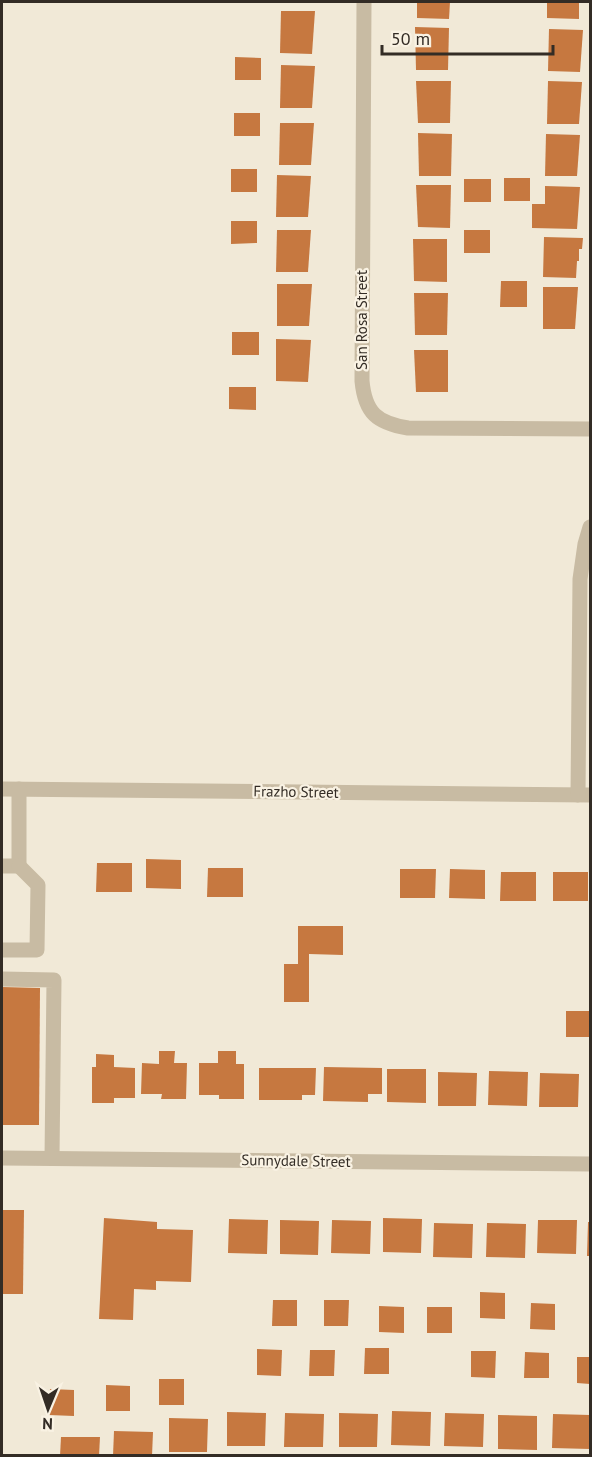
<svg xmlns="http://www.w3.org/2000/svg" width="592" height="1457" font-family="'PT Sans',sans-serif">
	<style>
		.building { fill: #c67840 }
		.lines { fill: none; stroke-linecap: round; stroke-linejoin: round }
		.minor { stroke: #c8bba3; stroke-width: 15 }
		.labels { text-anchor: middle; stroke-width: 4.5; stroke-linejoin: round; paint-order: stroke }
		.street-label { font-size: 15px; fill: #332c25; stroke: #f9f2e3 }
	</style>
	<rect width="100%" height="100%" fill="#f1e9d7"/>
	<g class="building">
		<polygon points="417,2 450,2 449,19 417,18"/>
		<polygon points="547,2 579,2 579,19 547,18"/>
		<polygon points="281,11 315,11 312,54 280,53"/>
		<polygon points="415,27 449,28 448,70 416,70"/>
		<polygon points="549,29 583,30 580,72 548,71"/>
		<polygon points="235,57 261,58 261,80 235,80"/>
		<polygon points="281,65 315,66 312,108 280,108"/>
		<polygon points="416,81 451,81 450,123 418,123"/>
		<polygon points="548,81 582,82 579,124 547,124"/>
		<rect x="234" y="113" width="26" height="23"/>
		<polygon points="280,123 314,123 311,165 279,165"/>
		<polygon points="418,133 452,134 451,176 419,176"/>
		<polygon points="546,134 580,135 577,176 545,176"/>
		<rect x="231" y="169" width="26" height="23"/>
		<polygon points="277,175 311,176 308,217 276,217"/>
		<rect x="504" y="178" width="26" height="23"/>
		<rect x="464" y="179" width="27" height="23"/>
		<polygon points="416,185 451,185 450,228 418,227"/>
		<polygon points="545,186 580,187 577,229 532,228 532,204 545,204"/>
		<polygon points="231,221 257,221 257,243 231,244"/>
		<polygon points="277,230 311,230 308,272 276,272"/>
		<rect x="464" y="230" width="26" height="23"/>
		<polygon points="544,237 583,238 582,249 579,249 579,261 577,261 576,278 543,277"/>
		<polygon points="413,239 447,239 447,282 414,281"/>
		<polygon points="501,281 527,281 527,307 500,307"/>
		<polygon points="277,284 312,284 309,326 277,326"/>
		<polygon points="543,287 578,287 575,329 543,329"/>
		<polygon points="414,293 448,293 447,335 415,335"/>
		<rect x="232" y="332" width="27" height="23"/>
		<polygon points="276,339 311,340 308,382 276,381"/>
		<polygon points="414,350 448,350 448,392 416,392"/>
		<polygon points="229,387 256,387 256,410 229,409"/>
		<polygon points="146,859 181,860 181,889 146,888"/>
		<polygon points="97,863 132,863 132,892 96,892"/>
		<polygon points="208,868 243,868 243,897 207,897"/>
		<polygon points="400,869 436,869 435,898 400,898"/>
		<polygon points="450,869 485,870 485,899 449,898"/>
		<polygon points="501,872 536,872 536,901 500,901"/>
		<rect x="553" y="872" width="35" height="29"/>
		<polygon points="298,926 343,926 343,955 309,954 309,1002 284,1002 284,964 298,964"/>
		<polygon points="2,987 40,988 39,1125 2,1125"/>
		<rect x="566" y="1011" width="24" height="26"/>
		<polygon points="159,1051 175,1051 174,1063 187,1063 186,1099 161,1099 162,1094 141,1094 142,1063 159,1064"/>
		<polygon points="218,1051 236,1051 236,1064 244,1064 244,1099 219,1099 219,1095 199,1095 199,1063 218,1063"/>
		<polygon points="96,1054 114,1055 114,1067 135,1068 135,1098 114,1098 114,1103 92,1103 92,1067 96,1067"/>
		<polygon points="324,1067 382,1068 382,1094 368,1094 368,1102 323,1101"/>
		<polygon points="259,1068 316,1068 315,1095 302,1095 302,1100 259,1100"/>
		<polygon points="387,1069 426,1069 426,1103 387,1102"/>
		<polygon points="489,1071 528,1072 527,1106 488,1105"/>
		<polygon points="438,1072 477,1073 476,1106 438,1106"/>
		<polygon points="540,1073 579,1074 578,1107 539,1107"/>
		<polygon points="2,1210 24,1210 23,1294 2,1294"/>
		<polygon points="104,1218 157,1222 157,1229 193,1230 191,1282 156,1281 156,1290 134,1289 133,1320 99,1319"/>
		<polygon points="383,1218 422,1219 421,1253 383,1252"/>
		<polygon points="229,1219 268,1220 267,1254 228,1253"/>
		<polygon points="280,1220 319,1221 318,1255 280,1254"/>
		<polygon points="332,1220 371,1221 370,1254 331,1253"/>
		<polygon points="538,1220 577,1220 576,1254 537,1253"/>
		<polygon points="588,1222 590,1222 590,1256 587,1256"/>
		<polygon points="434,1223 473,1224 472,1258 433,1257"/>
		<polygon points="487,1223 526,1224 525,1258 486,1257"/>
		<polygon points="480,1292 505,1293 505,1319 480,1318"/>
		<polygon points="273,1300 297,1300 297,1326 272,1326"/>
		<polygon points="324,1300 349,1300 348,1326 324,1326"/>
		<polygon points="531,1303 555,1304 555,1330 530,1329"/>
		<polygon points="379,1306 404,1307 404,1333 379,1332"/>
		<rect x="427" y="1307" width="25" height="26"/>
		<polygon points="365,1348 389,1348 389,1374 364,1374"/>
		<polygon points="257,1349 282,1350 281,1376 257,1375"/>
		<polygon points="310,1350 335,1350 334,1376 309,1376"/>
		<polygon points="471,1351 496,1351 495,1378 471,1377"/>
		<polygon points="525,1352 549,1353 549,1378 524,1378"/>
		<polygon points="577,1357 590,1357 590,1384 577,1383"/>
		<rect x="159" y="1379" width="25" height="26"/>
		<polygon points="106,1385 130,1386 130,1411 106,1411"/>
		<polygon points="50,1389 74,1390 74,1416 49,1415"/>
		<polygon points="392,1411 431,1412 430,1446 391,1445"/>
		<polygon points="227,1412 266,1413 265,1446 227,1446"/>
		<polygon points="285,1413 324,1414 323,1447 284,1447"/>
		<polygon points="339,1413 378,1414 377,1447 339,1447"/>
		<polygon points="445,1413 484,1414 483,1447 444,1446"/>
		<polygon points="553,1414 590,1415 590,1449 552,1448"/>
		<polygon points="498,1415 537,1416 537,1450 498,1449"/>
		<polygon points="169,1418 208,1419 207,1452 169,1452"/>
		<polygon points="114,1431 153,1432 152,1456 113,1456"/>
		<polygon points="61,1437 100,1437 99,1456 60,1456"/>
	</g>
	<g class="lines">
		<g class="minor">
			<path d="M364,2L362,381C365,413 377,423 408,428L590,429"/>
			<polyline points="2,789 590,795"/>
			<polyline points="578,795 580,579 585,544 590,527"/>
			<polyline points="2,866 19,866 19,789"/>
			<polyline points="2,950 37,950 38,885 19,866"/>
			<polyline points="2,979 54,980 52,1158"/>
			<polyline points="2,1158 590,1164"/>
		</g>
	</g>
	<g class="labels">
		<g class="street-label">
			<text transform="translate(362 320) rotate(-90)" y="5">San Rosa Street</text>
			<text transform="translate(296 792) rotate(1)" y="5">Frazho Street</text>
			<text transform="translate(296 1161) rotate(1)" y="5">Sunnydale Street</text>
		</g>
	</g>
	<rect width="592" height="1457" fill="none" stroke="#332c25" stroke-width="6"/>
	<g transform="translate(48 1409) rotate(182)" stroke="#f9f2e3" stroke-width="4.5" paint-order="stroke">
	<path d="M0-4.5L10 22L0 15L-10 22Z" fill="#332c25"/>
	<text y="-9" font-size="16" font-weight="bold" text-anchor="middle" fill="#332c25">N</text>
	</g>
	<path d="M382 45v9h171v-9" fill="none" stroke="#332c25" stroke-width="3"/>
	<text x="391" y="45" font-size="18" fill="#332c25" stroke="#f9f2e3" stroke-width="4.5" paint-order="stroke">50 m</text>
</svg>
